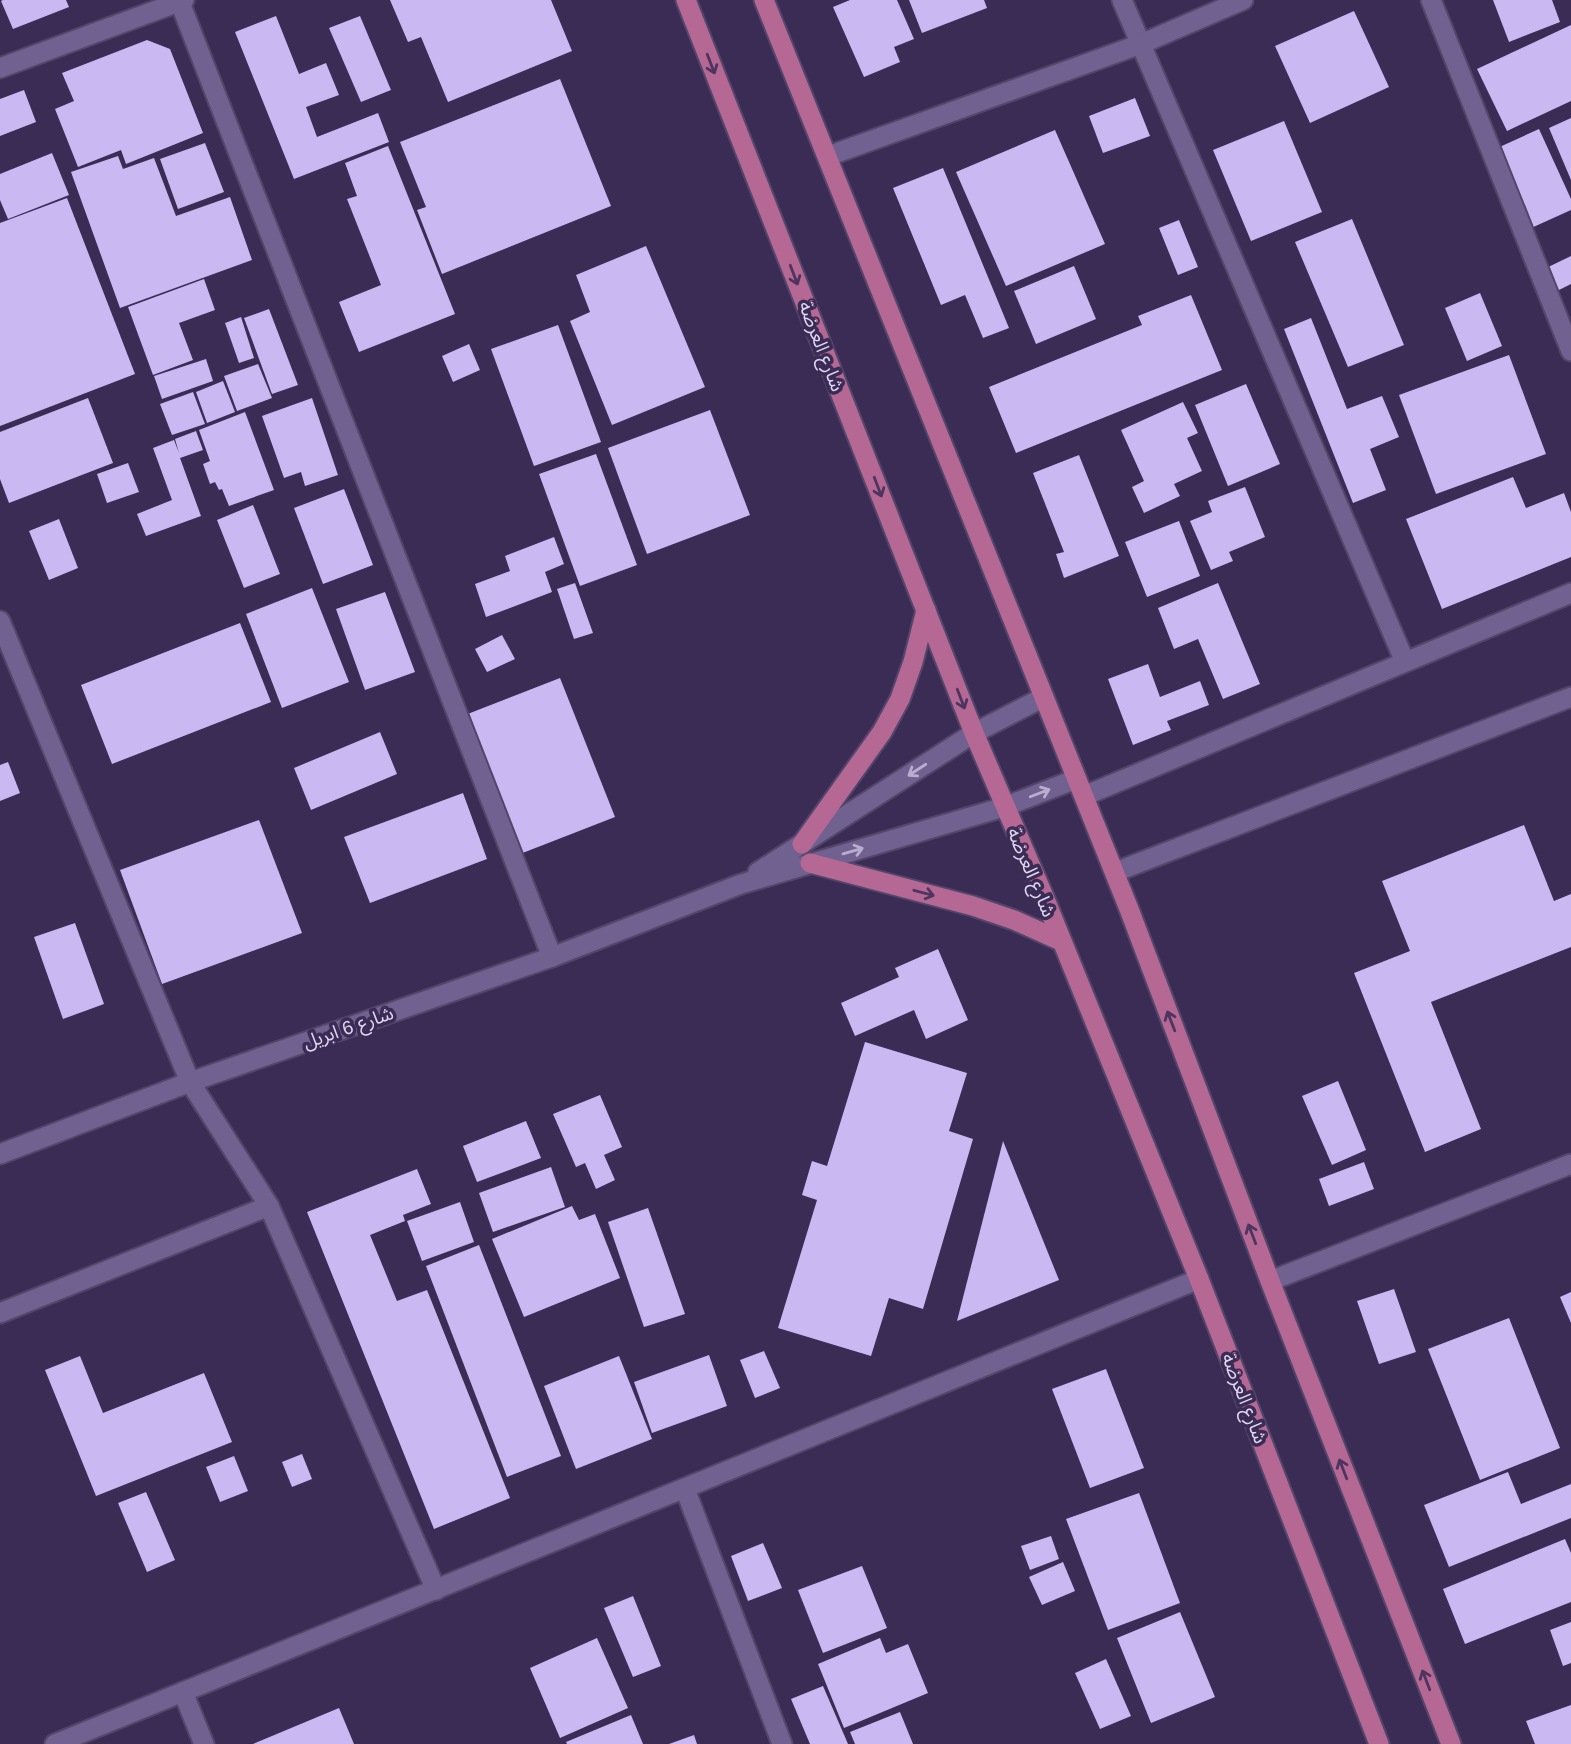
<svg xmlns="http://www.w3.org/2000/svg" width="1571" height="1744" font-family="Helvetica,'Noto Sans Arabic',sans-serif">
	<style>
		.building { fill: #cab8f2 }
		.lines { fill: none; stroke-linecap: round; stroke-linejoin: round }
		.minor-casing { stroke: #53466a; stroke-width: 23 }
		.tertiary-casing { stroke: #53466a; stroke-width: 23 }
		.primary-casing { stroke: #53466a; stroke-width: 23 }
		.minor { stroke: #706190; stroke-width: 19 }
		.tertiary { stroke: #706190; stroke-width: 19 }
		.primary { stroke: #b66895; stroke-width: 19 }
		.oneway { stroke: #4d355f }
		.oneway2 { stroke: #b8adcf }
		.labels { text-anchor: middle; stroke-width: 7; stroke-linejoin: round; paint-order: stroke }
		.street-label { font-size: 19px; fill: #ded6f1; stroke: #3b2c56 }
	</style>
	<rect width="100%" height="100%" fill="#3b2c56"/>
	<g class="building">
		<polygon points="3,0 66,0 69,7 13,29 1,1"/>
		<polygon points="390,0 551,0 572,51 448,102 421,37 408,42"/>
		<polygon points="850,0 897,0 914,39 894,47 900,62 864,77 833,7"/>
		<polygon points="909,0 984,0 987,8 922,33"/>
		<polygon points="1493,0 1552,0 1560,22 1509,42"/>
		<polygon points="1354,11 1389,87 1310,123 1275,46"/>
		<polygon points="276,16 299,74 326,63 339,95 306,107 317,137 378,113 389,142 294,179 235,32"/>
		<polygon points="360,16 391,90 361,102 329,28"/>
		<polygon points="1571,25 1571,101 1507,131 1477,69"/>
		<polygon points="147,40 170,49 203,133 126,164 121,150 78,167 55,109 74,101 62,73"/>
		<polygon points="560,79 611,206 442,274 417,210 426,207 400,142"/>
		<polygon points="24,90 36,122 0,136 0,99"/>
		<polygon points="1135,98 1150,136 1103,153 1089,116"/>
		<polygon points="1571,118 1571,180 1549,128"/>
		<polygon points="1284,121 1322,212 1251,241 1213,150"/>
		<polygon points="1539,129 1571,199 1571,210 1529,229 1493,150"/>
		<polygon points="1055,130 1105,244 1006,286 956,172"/>
		<polygon points="205,143 224,192 178,209 160,159"/>
		<polygon points="388,146 455,314 359,352 339,302 381,285 347,199 357,196 345,163"/>
		<polygon points="52,153 69,195 8,219 0,200 0,174"/>
		<polygon points="118,156 123,169 154,158 176,216 230,197 252,260 120,308 71,172"/>
		<polygon points="943,168 1009,328 983,338 965,295 941,305 893,188"/>
		<polygon points="67,198 135,374 0,426 0,223"/>
		<polygon points="1352,219 1404,345 1348,367 1295,242"/>
		<polygon points="1179,220 1198,267 1178,275 1159,228"/>
		<polygon points="646,246 705,387 612,425 570,321 590,312 576,275"/>
		<polygon points="1571,256 1571,284 1553,293 1542,270"/>
		<polygon points="1074,266 1096,319 1036,344 1014,291"/>
		<polygon points="204,279 215,310 179,323 193,360 153,375 128,307"/>
		<polygon points="1480,293 1502,346 1467,361 1445,308"/>
		<polygon points="1191,295 1222,370 1016,453 989,387 1142,325 1138,316"/>
		<polygon points="269,309 298,385 272,394 244,318"/>
		<polygon points="241,317 254,358 239,363 225,323"/>
		<polygon points="1311,318 1347,409 1382,396 1399,437 1370,449 1386,490 1353,503 1284,329"/>
		<polygon points="558,325 601,442 534,466 491,349"/>
		<polygon points="469,344 480,370 453,382 442,356"/>
		<polygon points="1509,355 1546,454 1436,494 1399,395"/>
		<polygon points="206,359 213,381 162,399 154,376"/>
		<polygon points="258,364 272,398 237,411 224,376"/>
		<polygon points="223,381 235,412 207,423 196,392"/>
		<polygon points="1246,384 1280,464 1228,486 1195,405"/>
		<polygon points="193,392 205,424 172,435 160,404"/>
		<polygon points="88,398 113,463 9,503 0,479 0,432"/>
		<polygon points="312,398 338,475 305,486 301,472 284,478 262,416"/>
		<polygon points="1183,402 1198,433 1187,438 1202,471 1174,484 1180,496 1144,513 1132,487 1144,481 1121,430"/>
		<polygon points="710,410 750,515 647,554 608,448"/>
		<polygon points="245,412 274,490 229,506 222,489 219,490 215,482 210,484 203,464 210,461 199,430"/>
		<polygon points="196,431 203,450 180,458 201,516 146,536 137,514 172,500 153,448 174,440 179,453 175,439"/>
		<polygon points="596,454 637,565 580,586 539,474"/>
		<polygon points="1079,455 1119,556 1064,578 1056,554 1064,552 1033,473"/>
		<polygon points="128,463 139,492 107,503 97,474"/>
		<polygon points="1513,477 1526,508 1564,493 1571,512 1571,557 1442,609 1406,519"/>
		<polygon points="1245,487 1265,537 1229,552 1233,561 1211,570 1190,521 1212,512 1208,501"/>
		<polygon points="344,489 373,565 323,584 294,508"/>
		<polygon points="253,505 280,574 244,588 217,520"/>
		<polygon points="59,519 78,568 49,580 29,531"/>
		<polygon points="1179,521 1200,576 1147,597 1125,542"/>
		<polygon points="554,537 564,564 545,572 552,592 486,617 475,584 510,571 505,556"/>
		<polygon points="575,583 593,633 574,639 557,589"/>
		<polygon points="1218,583 1260,684 1223,699 1198,639 1174,649 1158,608"/>
		<polygon points="312,588 349,682 282,708 246,614"/>
		<polygon points="385,592 415,672 365,690 336,609"/>
		<polygon points="240,623 271,702 112,764 81,685"/>
		<polygon points="502,635 515,659 487,672 475,649"/>
		<polygon points="1148,664 1160,697 1200,681 1209,705 1167,721 1171,730 1133,745 1108,679"/>
		<polygon points="560,678 615,817 520,854 465,715"/>
		<polygon points="380,732 397,774 311,810 294,768"/>
		<polygon points="8,762 20,793 0,801 0,765"/>
		<polygon points="463,793 487,859 370,903 344,837"/>
		<polygon points="259,820 302,933 162,984 120,870"/>
		<polygon points="1524,825 1554,901 1571,894 1571,947 1431,1002 1481,1129 1425,1152 1354,973 1410,951 1382,881"/>
		<polygon points="75,923 104,1004 63,1019 34,937"/>
		<polygon points="938,949 968,1020 926,1039 914,1010 855,1036 841,1003 899,977 895,968"/>
		<polygon points="865,1042 967,1073 949,1131 973,1139 923,1309 889,1298 871,1356 778,1328 817,1200 802,1195 812,1161 827,1166"/>
		<polygon points="1338,1081 1366,1150 1332,1165 1302,1096"/>
		<polygon points="600,1095 622,1147 604,1155 615,1180 596,1189 585,1163 576,1167 553,1114"/>
		<polygon points="526,1121 541,1158 477,1182 463,1146"/>
		<polygon points="1003,1141 1059,1280 957,1321"/>
		<polygon points="1364,1162 1374,1189 1329,1206 1319,1179"/>
		<polygon points="551,1167 565,1207 493,1232 479,1193"/>
		<polygon points="417,1169 431,1204 403,1215 405,1221 370,1235 397,1301 427,1290 510,1498 434,1529 307,1212"/>
		<polygon points="460,1202 474,1242 422,1261 407,1221"/>
		<polygon points="572,1206 579,1220 595,1214 620,1278 524,1317 492,1239"/>
		<polygon points="648,1208 685,1314 644,1327 608,1222"/>
		<polygon points="479,1245 561,1456 507,1477 426,1266"/>
		<polygon points="1394,1289 1416,1352 1379,1364 1357,1301"/>
		<polygon points="1571,1292 1571,1323 1560,1297"/>
		<polygon points="1509,1318 1560,1448 1480,1480 1428,1349"/>
		<polygon points="764,1351 780,1388 755,1398 740,1360"/>
		<polygon points="709,1355 727,1406 652,1433 634,1382"/>
		<polygon points="80,1356 103,1413 204,1373 232,1442 96,1496 45,1370"/>
		<polygon points="619,1356 652,1439 576,1469 544,1386"/>
		<polygon points="1106,1369 1144,1468 1090,1488 1052,1389"/>
		<polygon points="302,1454 312,1479 292,1487 282,1462"/>
		<polygon points="234,1456 248,1491 220,1502 206,1467"/>
		<polygon points="1508,1472 1521,1504 1571,1484 1571,1518 1449,1567 1424,1505"/>
		<polygon points="146,1492 175,1560 147,1572 118,1503"/>
		<polygon points="1139,1493 1180,1603 1108,1630 1066,1519"/>
		<polygon points="1051,1536 1059,1559 1030,1570 1021,1546"/>
		<polygon points="1565,1539 1571,1553 1571,1602 1465,1644 1443,1589"/>
		<polygon points="763,1543 782,1588 748,1601 731,1556"/>
		<polygon points="1063,1562 1075,1591 1042,1605 1029,1577"/>
		<polygon points="862,1566 887,1628 823,1653 798,1590"/>
		<polygon points="633,1596 661,1666 633,1677 604,1608"/>
		<polygon points="1180,1612 1215,1697 1151,1723 1117,1638"/>
		<polygon points="1571,1622 1571,1663 1563,1666 1550,1630"/>
		<polygon points="597,1638 628,1708 560,1738 530,1668"/>
		<polygon points="880,1638 886,1653 908,1644 928,1693 844,1728 818,1664"/>
		<polygon points="1106,1659 1131,1716 1100,1729 1075,1673"/>
		<polygon points="823,1686 848,1744 810,1744 791,1699"/>
		<polygon points="1571,1705 1571,1744 1535,1744 1526,1721"/>
		<polygon points="339,1708 354,1744 253,1744"/>
		<polygon points="900,1712 913,1744 855,1744 850,1732"/>
		<polygon points="631,1715 643,1744 567,1744 566,1742"/>
		<polygon points="694,1735 697,1744 669,1744"/>
	</g>
	<g class="lines">
		<defs>
			<g id="minor">
				<polyline points="179,0 552,957"/>
				<polyline points="1122,0 1405,662"/>
				<polyline points="1431,0 1571,351"/>
				<polyline points="0,68 184,0"/>
				<polyline points="828,156 1141,44 1243,0"/>
				<polyline points="0,621 190,1082 269,1206 436,1590"/>
				<polyline points="1084,796 1571,593"/>
				<polyline points="1115,872 1571,697"/>
				<polyline points="1270,1281 1571,1164"/>
				<polyline points="0,1313 269,1206"/>
				<polyline points="685,1489 782,1744"/>
				<polyline points="183,1692 204,1744"/>
				<polyline points="55,1744 1199,1279"/>
			</g>
			<g id="tertiary">
				<polyline points="758,872 974,733 1044,697"/>
				<polyline points="0,1154 190,1082 552,957 741,884 1004,807 1076,779"/>
			</g>
			<g id="primary">
				<polyline points="686,0 974,733 1045,899 1199,1279 1379,1744"/>
				<polyline points="764,0 1129,909 1270,1281 1451,1744"/>
				<polyline points="802,844 882,732 900,699 913,662 926,610"/>
				<polyline points="810,863 973,906 1014,920 1061,941"/>
			</g>
		</defs>
		<use href="#minor" class="minor-casing"/>
		<use href="#tertiary" class="tertiary-casing"/>
		<use href="#primary" class="primary-casing"/>
		<use href="#minor" class="minor"/>
		<use href="#tertiary" class="tertiary"/>
		<use href="#primary" class="primary"/>
	</g>
	<defs><path id="oneway-shaft" d="M-6 0H5M1.5-3L5.5 0L1.5 3" fill="none" stroke-width="1.6" stroke-linecap="round" stroke-linejoin="round" transform="scale(1.75)"/></defs>
	<g class="oneway">
		<use href="#oneway-shaft" transform="translate(711 64) rotate(69)"/>
		<use href="#oneway-shaft" transform="translate(794 275) rotate(69)"/>
		<use href="#oneway-shaft" transform="translate(878 487) rotate(69)"/>
		<use href="#oneway-shaft" transform="translate(961 699) rotate(69)"/>
		<use href="#oneway-shaft" transform="translate(924 893) rotate(15)"/>
		<use href="#oneway-shaft" transform="translate(1171 1021) rotate(-111)"/>
		<use href="#oneway-shaft" transform="translate(1252 1234) rotate(-111)"/>
		<use href="#oneway-shaft" transform="translate(1343 1469) rotate(-111)"/>
		<use href="#oneway-shaft" transform="translate(1426 1680) rotate(-111)"/>
	</g>
	<g class="oneway2">
		<use href="#oneway-shaft" transform="translate(917 770) rotate(147)"/>
		<use href="#oneway-shaft" transform="translate(1040 793) rotate(-21)"/>
		<use href="#oneway-shaft" transform="translate(853 851) rotate(-16)"/>
	</g>
	<g class="labels">
		<g class="street-label">
			<text transform="translate(822 346) rotate(69)" y="7">شارع العرضة</text>
			<text transform="translate(1032 872) rotate(67)" y="7">شارع العرضة</text>
			<text transform="translate(348 1027) rotate(-19)" y="7">شارع 6 ابريل</text>
			<text transform="translate(1245 1398) rotate(69)" y="7">شارع العرضة</text>
		</g>
	</g>
</svg>
